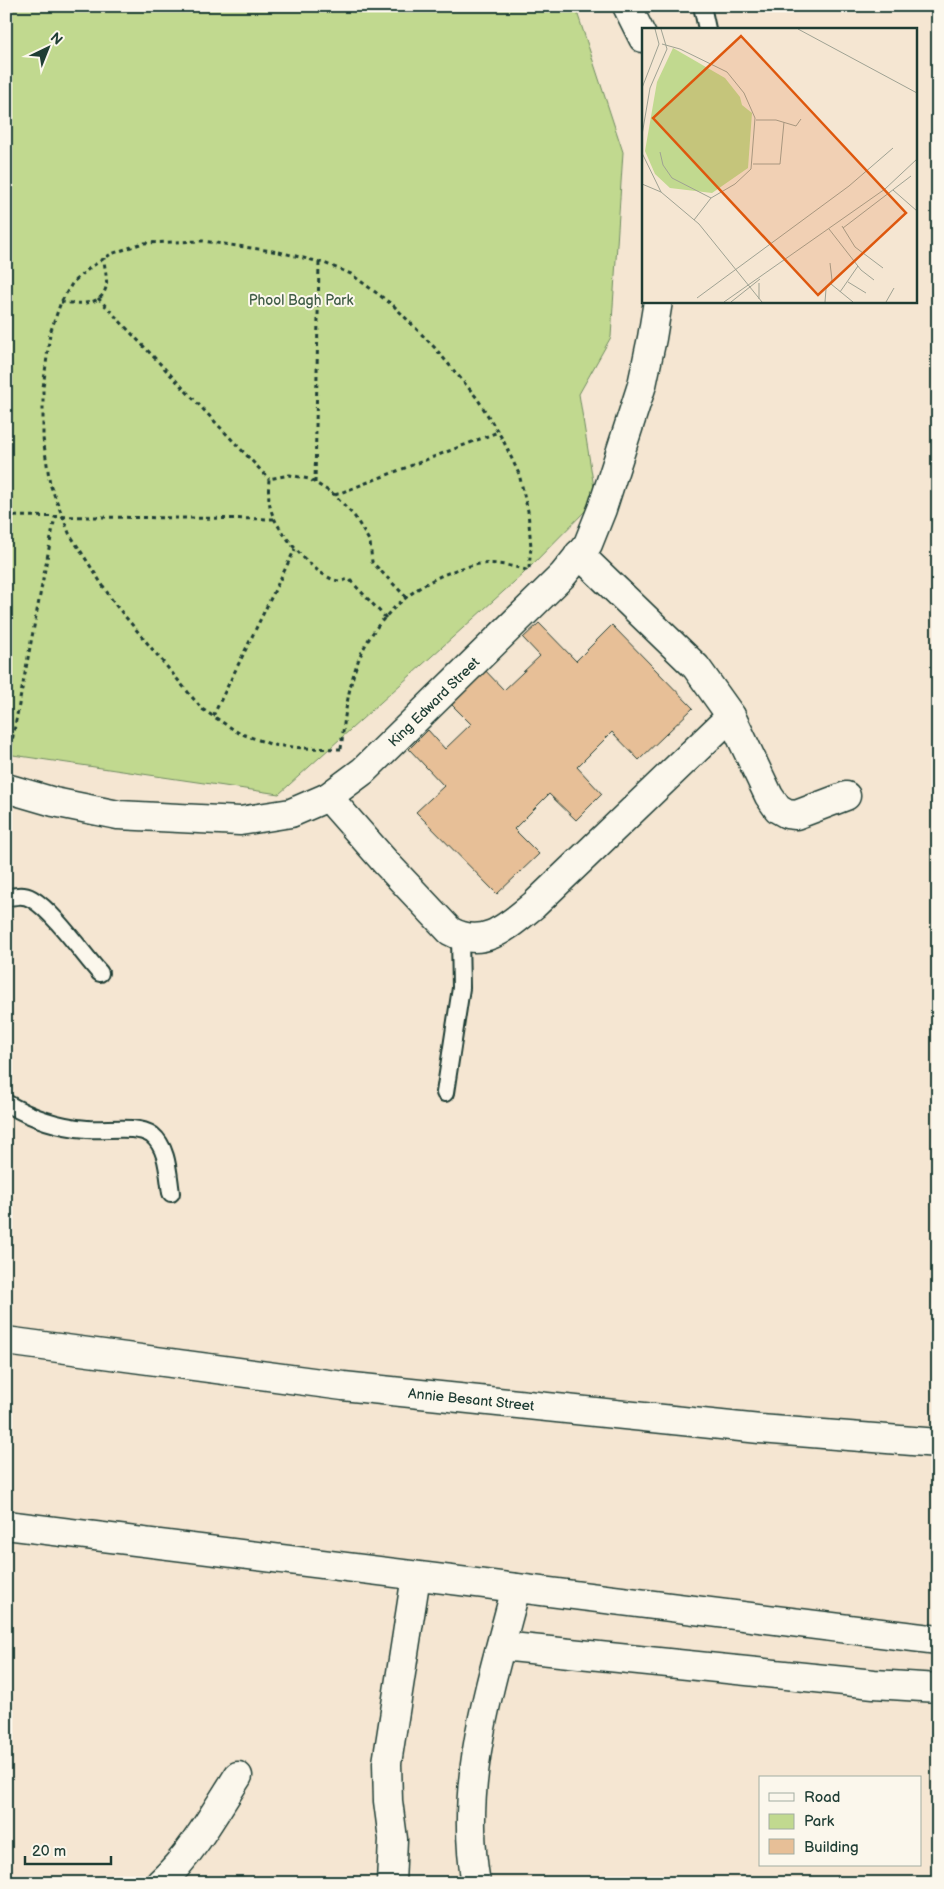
<svg xmlns="http://www.w3.org/2000/svg" width="944" height="1889" font-family="'Balsamiq Sans',sans-serif">
	<style>
		.green { fill: #c1d98f; stroke: #708b62 }
		.building { fill: #e7bf97; stroke: #1f3d34 }
		.lines { fill: none; stroke-linecap: round; stroke-linejoin: round }
		.service-casing { stroke: #1f3d34; stroke-width: 20 }
		.minor-casing { stroke: #1f3d34; stroke-width: 31 }
		.primary-casing { stroke: #1f3d34; stroke-width: 31 }
		.path { stroke: #1f3d34; stroke-width: 3; stroke-dasharray: 4 4; stroke-linecap: butt }
		.service { stroke: #fbf7ec; stroke-width: 16 }
		.minor { stroke: #fbf7ec; stroke-width: 28 }
		.primary { stroke: #fbf7ec; stroke-width: 28 }
		.labels { text-anchor: middle; stroke-width: 4; stroke-linejoin: round; paint-order: stroke }
		.park-label { font-size: 14px; fill: #3f5c46; stroke: #fbf7ec }
		.street-label { font-size: 14px; fill: #1f3d34; stroke: #fbf7ec }
		.inset-road { fill: none; stroke: #9fa293; stroke-width: 1 }
		.view { fill: #de580e; fill-opacity: 0.15; stroke: #de580e; stroke-width: 2.5 }
		.inset-edge { fill: none; stroke: #1f3d34; stroke-width: 2.5 }
	</style>
	<rect width="100%" height="100%" fill="#f5e6d2"/>
	<filter id="ink" filterUnits="userSpaceOnUse"><feTurbulence type="fractalNoise" baseFrequency=".02" numOctaves="2"/><feDisplacementMap in="SourceGraphic" scale="10" xChannelSelector="R" yChannelSelector="G"/><feConvolveMatrix kernelMatrix="1 2 1 2 8 2 1 2 1" color-interpolation-filters="sRGB"/></filter>
	<g filter="url(#ink)">
		<polygon class="green" points="6,6 575,6 623,152 611,337 579,394 596,500 524,573 279,794 6,754"/>
		<polygon class="building" points="539,623 576,661 612,625 693,708 639,760 612,732 577,767 602,794 576,820 549,794 514,829 539,854 497,894 416,812 444,786 409,749 428,730 445,749 471,724 446,699 481,666 504,690 540,656 523,638"/>
		<g class="lines">
			<defs>
				<g id="service">
					<polyline points="702,6 707,29"/>
					<path d="M6,898C16,896 23,894 32,899C53,911 83,954 100,973"/>
					<polyline points="445,1093 461,988 460,937"/>
					<path d="M6,1103C30,1117 59,1127 87,1129C105,1131 136,1124 152,1135C168,1148 168,1174 171,1193"/>
				</g>
				<g id="minor">
					<polyline points="627,6 643,38"/>
					<polyline points="579,554 696,667 731,716 769,796 778,809 787,814 796,815 846,796"/>
					<path id="s1" d="M6,788L54,802L118,815L240,821L291,813L328,797L363,771L563,575L588,544L602,509L642,385L652,338L658,301"/>
					<path d="M328,797L387,864L450,931C484,950 508,926 534,905L731,716"/>
					<path id="s2" d="M6,1341L343,1386L760,1429L938,1443"/>
					<polyline points="501,1646 874,1684 938,1688"/>
					<path d="M160,1883C189,1858 217,1809 238,1776"/>
					<polyline points="391,1883 393,1839 388,1801 387,1763 416,1576"/>
					<path d="M476,1883C458,1783 491,1683 516,1588"/>
				</g>
				<polyline id="primary" points="6,1525 938,1640"/>
			</defs>
			<use href="#service" class="service-casing"/>
			<use href="#minor" class="minor-casing"/>
			<use href="#primary" class="primary-casing"/>
			<g class="path">
				<polyline points="98,298 269,479"/>
				<path d="M61,302C76,303 101,308 106,287C108,279 104,267 104,258"/>
				<polyline points="315,483 319,262"/>
				<polyline points="335,495 498,432"/>
				<polyline points="6,516 274,519"/>
				<path d="M386,618L349,579C346,579 344,581 341,581C319,581 284,538 275,520C268,507 268,492 269,479L290,475L309,479L335,495L355,517L370,542L372,562L407,598"/>
				<polyline points="213,716 295,549"/>
				<polyline points="341,749 303,748 273,745 239,733 202,709 114,603 69,533 50,484 43,438 43,388 50,333 61,302 73,282 91,267 111,254 143,243 203,241 279,252 324,263 351,274 394,306 435,348 477,398 503,440 519,474 528,511 531,547 529,568"/>
				<path d="M341,749C345,716 348,682 362,652C382,608 432,571 480,564C495,562 514,566 529,571"/>
				<polyline points="8,762 55,517"/>
			</g>
			<use href="#service" class="service"/>
			<use href="#minor" class="minor"/>
			<use href="#primary" class="primary"/>
		</g>
	</g>
	<g class="labels">
		<g class="park-label">
			<text x="301" y="305">Phool Bagh Park</text>
		</g>
		<g class="street-label">
			<text dy="5" stroke="none"><textPath href="#s1" startOffset="472">King Edward Street</textPath></text>
			<text dy="5" stroke="none"><textPath href="#s2" startOffset="469">Annie Besant Street</textPath></text>
		</g>
	</g>
	<g transform="translate(642 28)">
		<rect width="275" height="275" fill="#f5e6d2"/>
		<path d="M31,20L83,50L98,69L100,77L110,85L106,140L70,165L28,160L13,146L3,123L15,54Z" fill="#c1d98f"/>
		<path class="inset-road" d="M156,1L275,65M20,16L38,21L85,44L102,65L113,90L109,141L93,156L69,170L52,192M0,60L17,16L13,1M114,92H134L154,98L159,91M0,107L8,60L25,21L19,1M18,124L21,137L30,150L69,170M0,125L19,164M111,136H138L142,94M0,156L19,164L57,196L120,274M251,162L275,183M200,198L213,219L241,240M201,200L269,148M187,201L219,242L232,252M206,254L224,265M117,255V271M189,256L211,274M198,264L216,238M55,270L207,158L251,120M82,274L243,161L275,131M89,274L118,251M183,274L184,261L190,252L188,235M244,274L252,260"/>
		<path class="view" d="M99,8L264,185L176,267L11,90Z"/>
		<rect width="275" height="275" class="inset-edge"/>
	</g>
	<rect width="944" height="1889" fill="none" stroke="#fbf7ec" stroke-width="25"/>
	<rect x="12" y="12" width="919" height="1864" fill="none" stroke="#1f3d34" stroke-width="2" filter="url(#ink)"/>
	<rect x="759" y="1776" width="162" height="90" fill="#fbf7ec" stroke="#a3ada2"/>
	<rect x="769" y="1793" width="25" height="8" fill="#fbf7ec" stroke="#a3ada2"/>
	<text x="804" y="1802" font-size="15" fill="#1f3d34">Road</text>
	<rect x="769" y="1814" width="25" height="15" fill="#c1d98f" stroke="#a3ada2"/>
	<text x="804" y="1826" font-size="15" fill="#1f3d34">Park</text>
	<rect x="769" y="1839" width="25" height="15" fill="#e7bf97" stroke="#a3ada2"/>
	<text x="804" y="1852" font-size="15" fill="#1f3d34">Building</text>
	<g transform="translate(48 48) rotate(43)" stroke="#fbf7ec" stroke-width="4" paint-order="stroke">
	<path d="M0-4L9 19L0 12L-9 19Z" fill="#1f3d34"/>
	<text y="-8" font-size="14" font-weight="bold" text-anchor="middle" fill="#1f3d34">N</text>
	</g>
	<path d="M25 1856v8h86v-8" fill="none" stroke="#1f3d34" stroke-width="2.5"/>
	<text x="32" y="1856" font-size="15" fill="#1f3d34" stroke="#fbf7ec" stroke-width="4" paint-order="stroke">20 m</text>
</svg>
